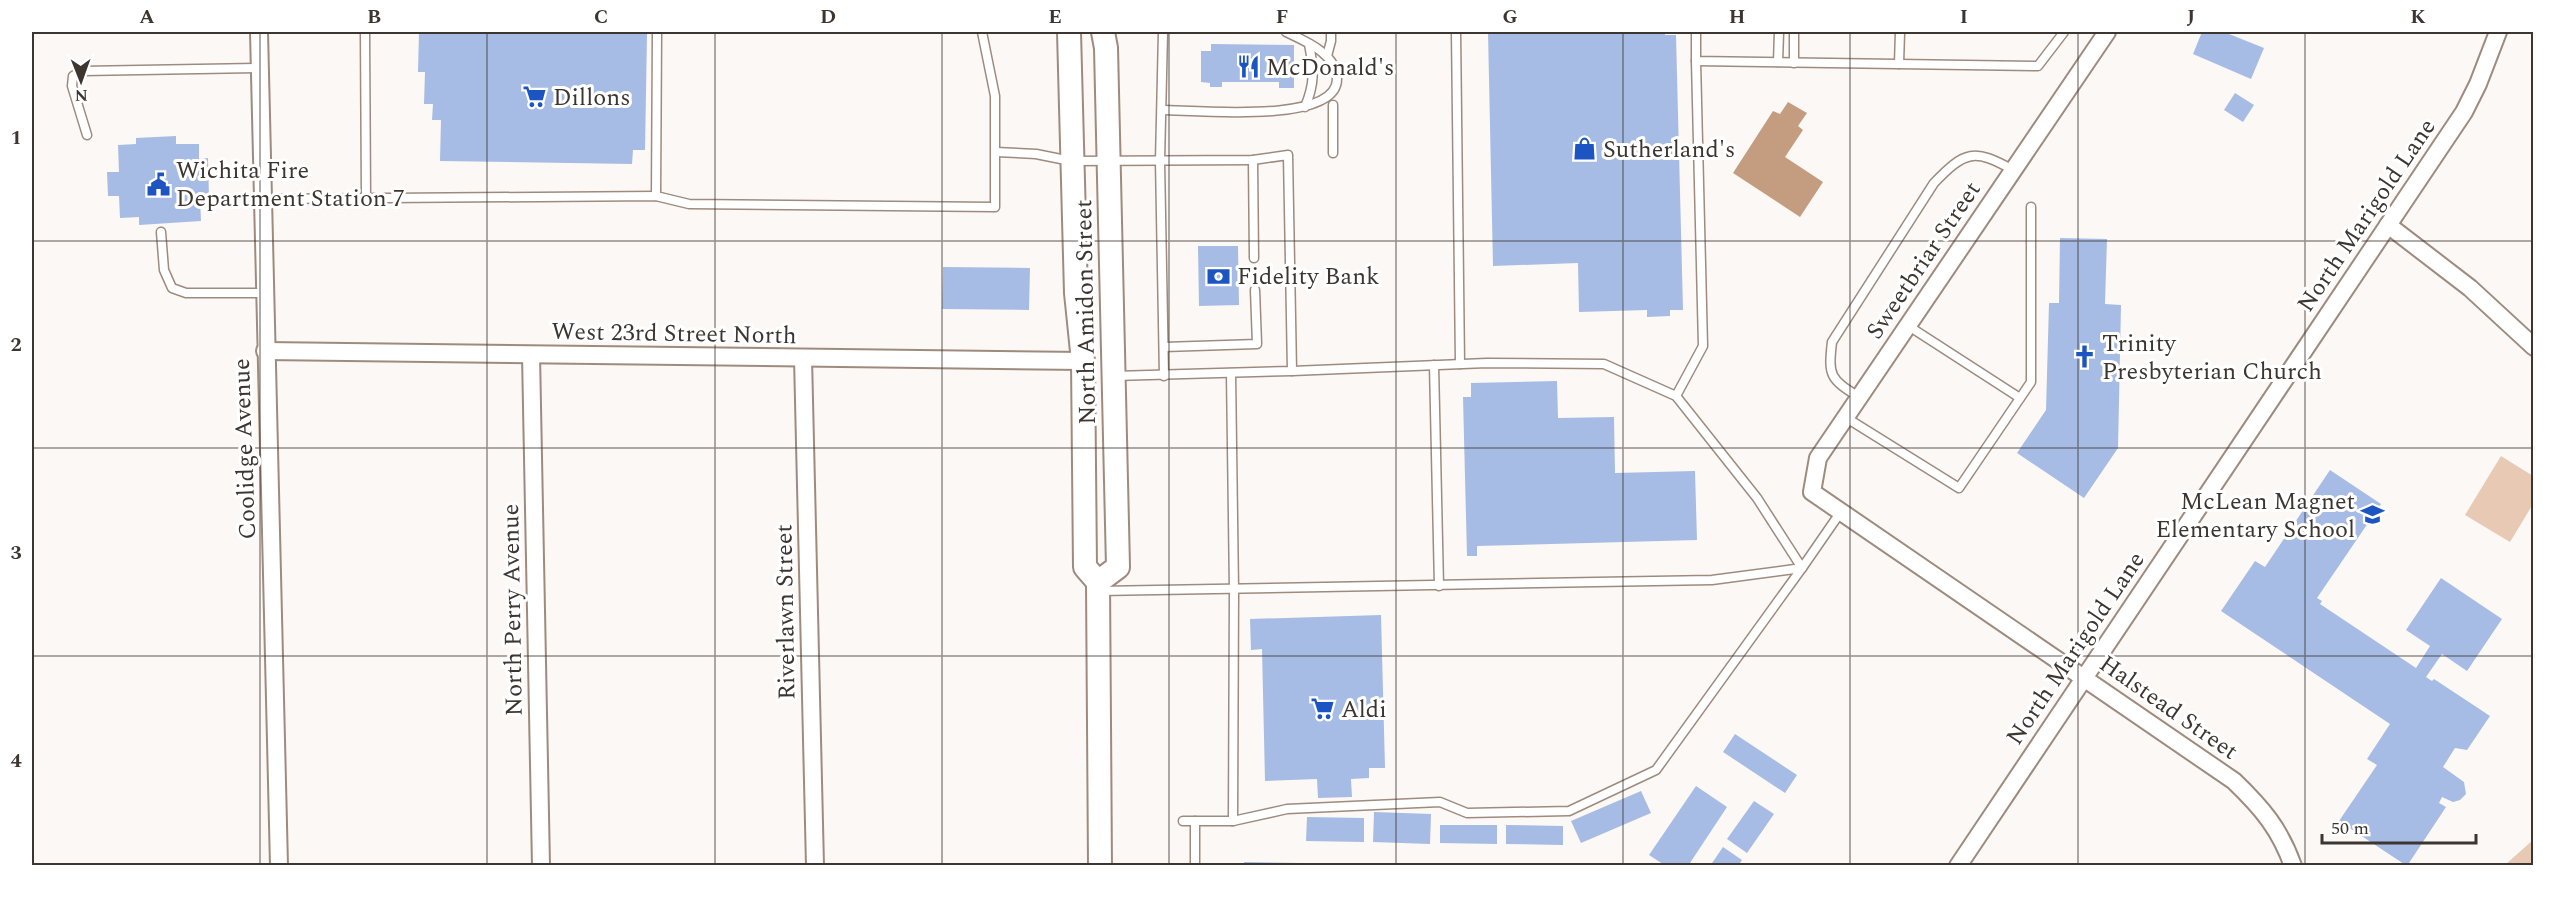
<svg xmlns="http://www.w3.org/2000/svg" width="2565" height="897" font-family="Spectral,serif">
	<style>
		.green { fill: #e7c9b4 }
		.water { fill: #c49d80 }
		.building { fill: #a6bce4 }
		.lines { fill: none; stroke-linecap: round; stroke-linejoin: round }
		.lane-casing { stroke: #9e8b7e; stroke-width: 11 }
		.street-casing { stroke: #9e8b7e; stroke-width: 20 }
		.secondary-casing { stroke: #9e8b7e; stroke-width: 26 }
		.lane { stroke: #fff; stroke-width: 8 }
		.street { stroke: #fff; stroke-width: 16 }
		.secondary { stroke: #fff; stroke-width: 22 }
		.grid { fill: none; stroke: #3d3530; stroke-width: 1.5; stroke-opacity: 0.55 }
		.labels { text-anchor: middle; stroke-width: 6; stroke-linejoin: round; paint-order: stroke }
		.poi-label { font-size: 24px; fill: #3d3530; stroke: #fff; text-anchor: start }
		.street-label { font-size: 24px; fill: #3d3530; stroke: #fff }
		.neatline { fill: none; stroke: #3d3530; stroke-width: 2 }
		.grid-label { font-size: 20px; text-anchor: middle; font-weight: bold; fill: #3d3530 }
	</style>
	<rect width="100%" height="100%" fill="#fcf8f5"/>
	<g class="green">
		<polygon points="2501,456 2533,476 2533,504 2510,542 2465,515"/>
		<polygon points="2533,840 2533,865 2505,865"/>
	</g>
	<polygon class="water" points="1788,102 1807,113 1798,126 1803,130 1785,157 1823,182 1800,217 1733,173 1773,111 1780,114"/>
	<g class="building">
		<polygon points="419,32 635,32 635,34 647,34 645,150 633,150 632,164 440,161 441,120 432,120 433,104 424,104 425,72 418,72"/>
		<polygon points="1488,32 1665,32 1665,35 1676,35 1683,310 1670,310 1670,316 1647,317 1647,310 1579,312 1578,263 1493,266"/>
		<polygon points="2202,32 2224,32 2264,48 2251,79 2193,54"/>
		<polygon points="1211,44 1294,45 1294,88 1279,88 1279,82 1222,82 1222,87 1210,87 1210,83 1201,82 1201,51 1211,51"/>
		<polygon points="2235,93 2254,105 2243,122 2224,110"/>
		<polygon points="176,136 176,144 199,144 199,159 208,158 209,199 200,199 201,221 139,225 139,217 120,218 119,196 108,196 107,172 119,172 118,145 136,144 136,138"/>
		<polygon points="2060,238 2107,239 2105,304 2121,305 2118,448 2084,498 2017,453 2046,410 2049,303 2059,303"/>
		<polygon points="1198,246 1238,246 1239,305 1199,306"/>
		<polygon points="943,267 1030,268 1029,310 942,309"/>
		<polygon points="1557,381 1558,418 1614,417 1615,473 1695,471 1697,540 1477,546 1477,556 1467,556 1463,397 1471,397 1471,383"/>
		<polygon points="2330,470 2381,504 2317,598 2322,601 2320,604 2416,668 2430,646 2406,630 2441,578 2502,619 2467,671 2442,654 2426,677 2432,681 2434,679 2490,716 2467,750 2455,748 2443,767 2464,782 2466,794 2460,800 2453,802 2442,797 2439,803 2446,807 2407,866 2339,821 2377,765 2367,759 2390,724 2221,611 2255,561 2265,567"/>
		<polygon points="1381,615 1385,768 1369,768 1369,778 1351,779 1352,797 1318,798 1317,779 1265,781 1262,649 1251,650 1250,619"/>
		<polygon points="1735,734 1797,775 1785,793 1723,752"/>
		<polygon points="1696,786 1727,807 1688,866 1666,866 1649,855"/>
		<polygon points="1641,791 1651,813 1581,843 1571,821"/>
		<polygon points="1754,801 1774,814 1747,853 1727,839"/>
		<polygon points="1374,812 1431,814 1430,844 1373,842"/>
		<polygon points="1307,817 1364,818 1364,842 1306,841"/>
		<polygon points="1440,825 1497,825 1497,844 1440,843"/>
		<polygon points="1506,825 1563,826 1563,845 1506,844"/>
		<polygon points="1723,847 1742,860 1738,866 1710,866"/>
		<polygon points="1244,862 1300,863 1300,866 1244,866"/>
		<rect x="1308" y="863" width="41" height="3"/>
		<polygon points="1376,863 1396,864 1396,866 1376,866"/>
	</g>
	<g class="lines">
		<defs>
			<g id="lane">
				<polyline points="365,32 366,198"/>
				<polyline points="1163,32 1160,161 1164,376"/>
				<polyline points="1456,32 1460,364"/>
				<polyline points="1696,32 1696,61 2038,66 2064,32"/>
				<polyline points="1794,32 1794,63"/>
				<polyline points="1327,56 1331,41 1331,32"/>
				<polyline points="1778,62 1779,32"/>
				<polyline points="1899,64 1900,32"/>
				<polyline points="1333,105 1333,153"/>
				<path d="M1305,107C1315,83 1314,70 1309,44"/>
				<path d="M1162,110C1194,110 1337,125 1337,79C1337,54 1305,41 1286,32"/>
				<polyline points="87,135 72,86 73,76 82,71 260,68"/>
				<polyline points="996,152 1036,154 1071,161 1253,160 1288,155 1292,371 1114,376"/>
				<polyline points="1253,160 1254,258"/>
				<polyline points="656,196 657,32"/>
				<polyline points="262,199 656,196 689,204 995,207 995,96 982,32"/>
				<polyline points="161,232 164,270 172,288 186,293 264,293"/>
				<polyline points="1907,325 2020,398"/>
				<polyline points="1164,347 1257,344 1255,290"/>
				<polyline points="1434,365 1439,586"/>
				<polyline points="1676,396 1703,346 1696,61"/>
				<path d="M1859,397C1830,379 1828,376 1832,342L1934,183C1965,151 1974,148 2013,170"/>
				<polyline points="1845,417 1959,488 2031,382 2031,207"/>
				<polyline points="1099,591 1712,580 1802,568 1840,513"/>
				<polyline points="1183,821 1233,821 1234,590 1231,373"/>
				<polyline points="1195,821 1195,866"/>
				<polyline points="1233,821 1287,809 1440,802 1467,813 1569,811 1656,770 1802,568 1757,498 1676,396 1604,364 1487,363 1292,371"/>
			</g>
			<g id="street">
				<polyline points="259,32 279,866"/>
				<path d="M2107,32L1818,458L1812,492L2234,781C2262,808 2280,829 2293,866"/>
				<polyline points="2388,225 2470,288 2534,347"/>
				<polyline points="265,351 1083,361"/>
				<polyline points="531,355 541,866"/>
				<polyline points="803,358 815,866"/>
				<polyline points="1958,866 2464,112 2478,84 2498,32"/>
			</g>
			<g id="secondary">
				<polyline points="1069,32 1076,293 1083,361 1085,567 1098,582 1100,866"/>
				<polyline points="1098,582 1118,567 1106,48 1103,32"/>
			</g>
		</defs>
		<use href="#lane" class="lane-casing"/>
		<use href="#street" class="street-casing"/>
		<use href="#secondary" class="secondary-casing"/>
		<use href="#lane" class="lane"/>
		<use href="#street" class="street"/>
		<use href="#secondary" class="secondary"/>
	</g>
	<path class="grid" d="M260,32V866M487,32V866M715,32V866M942,32V866M1169,32V866M1396,32V866M1623,32V866M1850,32V866M2078,32V866M2305,32V866M32,241H2534M32,448H2534M32,656H2534"/>
	<defs>
		<symbol id="restaurant-bare" viewBox="-9 -9 18 18"><path d="M-5-6h1v4h1v-4h1v4h1v-4h1v5L-1.5 .5V6h-2V.5L-5-1ZM5-6V6H3V1.5H1.5Q1.5-4 5-6Z" fill="#1c55c1" stroke="#fff" stroke-width="2.5" paint-order="stroke"/></symbol>
		<symbol id="supermarket-bare" viewBox="-9 -9 18 18"><path d="M-6-5.5h2.5l.6 2H6L4.5 2H-2.5L-4.4-4H-6ZM-1.5 3.2a1.3 1.3 0 1 0 .1 0ZM3 3.2a1.3 1.3 0 1 0 .1 0Z" fill="#1c55c1" stroke="#fff" stroke-width="2.5" paint-order="stroke"/></symbol>
		<symbol id="shop-bare" viewBox="-9 -9 18 18"><path d="M-5-2.5h2.3a2.7 3.5 0 0 1 5.4 0H5L5.5 6h-11ZM-1.5-2.5h3a1.5 2.3 0 0 0-3 0Z" fill="#1c55c1" stroke="#fff" stroke-width="2.5" paint-order="stroke"/></symbol>
		<symbol id="civic-bare" viewBox="-9 -9 18 18"><path d="M-.6-6.5H3V-4.5H.6V-3L4-1V1h2V6H-6V1h2V-1L-.6-3ZM-1.2 2.5V6h2.4V2.5Z" fill="#1c55c1" stroke="#fff" stroke-width="2.5" paint-order="stroke"/></symbol>
		<symbol id="bank-bare" viewBox="-9 -9 18 18"><path d="M-6-4H6V4H-6ZM0-2.3a2.3 2.3 0 1 0 0 4.6a2.3 2.3 0 1 0 0-4.6Z" fill="#1c55c1" stroke="#fff" stroke-width="2.5" paint-order="stroke"/></symbol>
		<symbol id="church-bare" viewBox="-9 -9 18 18"><path d="M-1.2-6h2.4v3.5h3.3v2.4h-3.3V6h-2.4V-.1h-3.3v-2.4h3.3Z" fill="#1c55c1" stroke="#fff" stroke-width="2.5" paint-order="stroke"/></symbol>
		<symbol id="school-bare" viewBox="-9 -9 18 18"><path d="M0-5L7-2L0 1L-7-2ZM-4 1L0 2.5L4 1V4Q0 6-4 4Z" fill="#1c55c1" stroke="#fff" stroke-width="2.5" paint-order="stroke"/></symbol>
	</defs>
	<g fill-rule="evenodd">
		<use href="#restaurant-bare" x="1232" y="50" width="33" height="33"/>
		<use href="#supermarket-bare" x="518" y="80" width="33" height="33"/>
		<use href="#shop-bare" x="1568" y="132" width="33" height="33"/>
		<use href="#civic-bare" x="142" y="168" width="33" height="33"/>
		<use href="#bank-bare" x="1202" y="260" width="33" height="33"/>
		<use href="#church-bare" x="2068" y="340" width="33" height="33"/>
		<use href="#school-bare" x="2356" y="498" width="33" height="33"/>
		<use href="#supermarket-bare" x="1306" y="692" width="33" height="33"/>
	</g>
	<g class="labels">
		<g class="poi-label">
			<text x="1266" y="75">McDonald's</text>
			<text x="553" y="105">Dillons</text>
			<text x="1603" y="157">Sutherland's</text>
			<text x="176" y="178">Wichita Fire<tspan x="176" dy="28">Department Station 7</tspan></text>
			<text x="1237" y="284">Fidelity Bank</text>
			<text x="2102" y="351">Trinity<tspan x="2102" dy="28">Presbyterian Church</tspan></text>
			<text x="2355" y="509" text-anchor="end">McLean Magnet<tspan x="2355" dy="28">Elementary School</tspan></text>
			<text x="1341" y="717">Aldi</text>
		</g>
		<g class="street-label">
			<text transform="translate(2366 215) rotate(-56)" y="8">North Marigold Lane</text>
			<text transform="translate(1923 260) rotate(-56)" y="8">Sweetbriar Street</text>
			<text transform="translate(1085 312) rotate(-91)" y="8">North Amidon Street</text>
			<text transform="translate(674 333) rotate(1)" y="8">West 23rd Street North</text>
			<text transform="translate(244 449) rotate(-92)" y="8">Coolidge Avenue</text>
			<text transform="translate(512 610) rotate(-91)" y="8">North Perry Avenue</text>
			<text transform="translate(785 612) rotate(-91)" y="8">Riverlawn Street</text>
			<text transform="translate(2075 648) rotate(-56)" y="8">North Marigold Lane</text>
			<text transform="translate(2169 707) rotate(35)" y="8">Halstead Street</text>
		</g>
	</g>
	<rect width="2565" height="897" fill="none" stroke="#ffffff" stroke-width="66"/>
	<g transform="translate(81 81) rotate(179)" stroke="#ffffff" stroke-width="4.5" paint-order="stroke">
	<path d="M0-4.5L10 22L0 15L-10 22Z" fill="#3d3530"/>
	<text y="-9" font-size="16" font-weight="bold" text-anchor="middle" fill="#3d3530">N</text>
	</g>
	<path d="M2322 834v9h154v-9" fill="none" stroke="#3d3530" stroke-width="3"/>
	<text x="2331" y="834" font-size="18" fill="#3d3530" stroke="#ffffff" stroke-width="4.5" paint-order="stroke">50 m</text>
	<rect x="33" y="33" width="2499" height="831" class="neatline"/>
	<g class="grid-label">
		<text x="147" y="23">A</text>
		<text x="374" y="23">B</text>
		<text x="601" y="23">C</text>
		<text x="828" y="23">D</text>
		<text x="1055" y="23">E</text>
		<text x="1282" y="23">F</text>
		<text x="1510" y="23">G</text>
		<text x="1737" y="23">H</text>
		<text x="1964" y="23">I</text>
		<text x="2191" y="23">J</text>
		<text x="2418" y="23">K</text>
		<text x="16" y="144">1</text>
		<text x="16" y="351">2</text>
		<text x="16" y="559">3</text>
		<text x="16" y="767">4</text>
	</g>
</svg>
